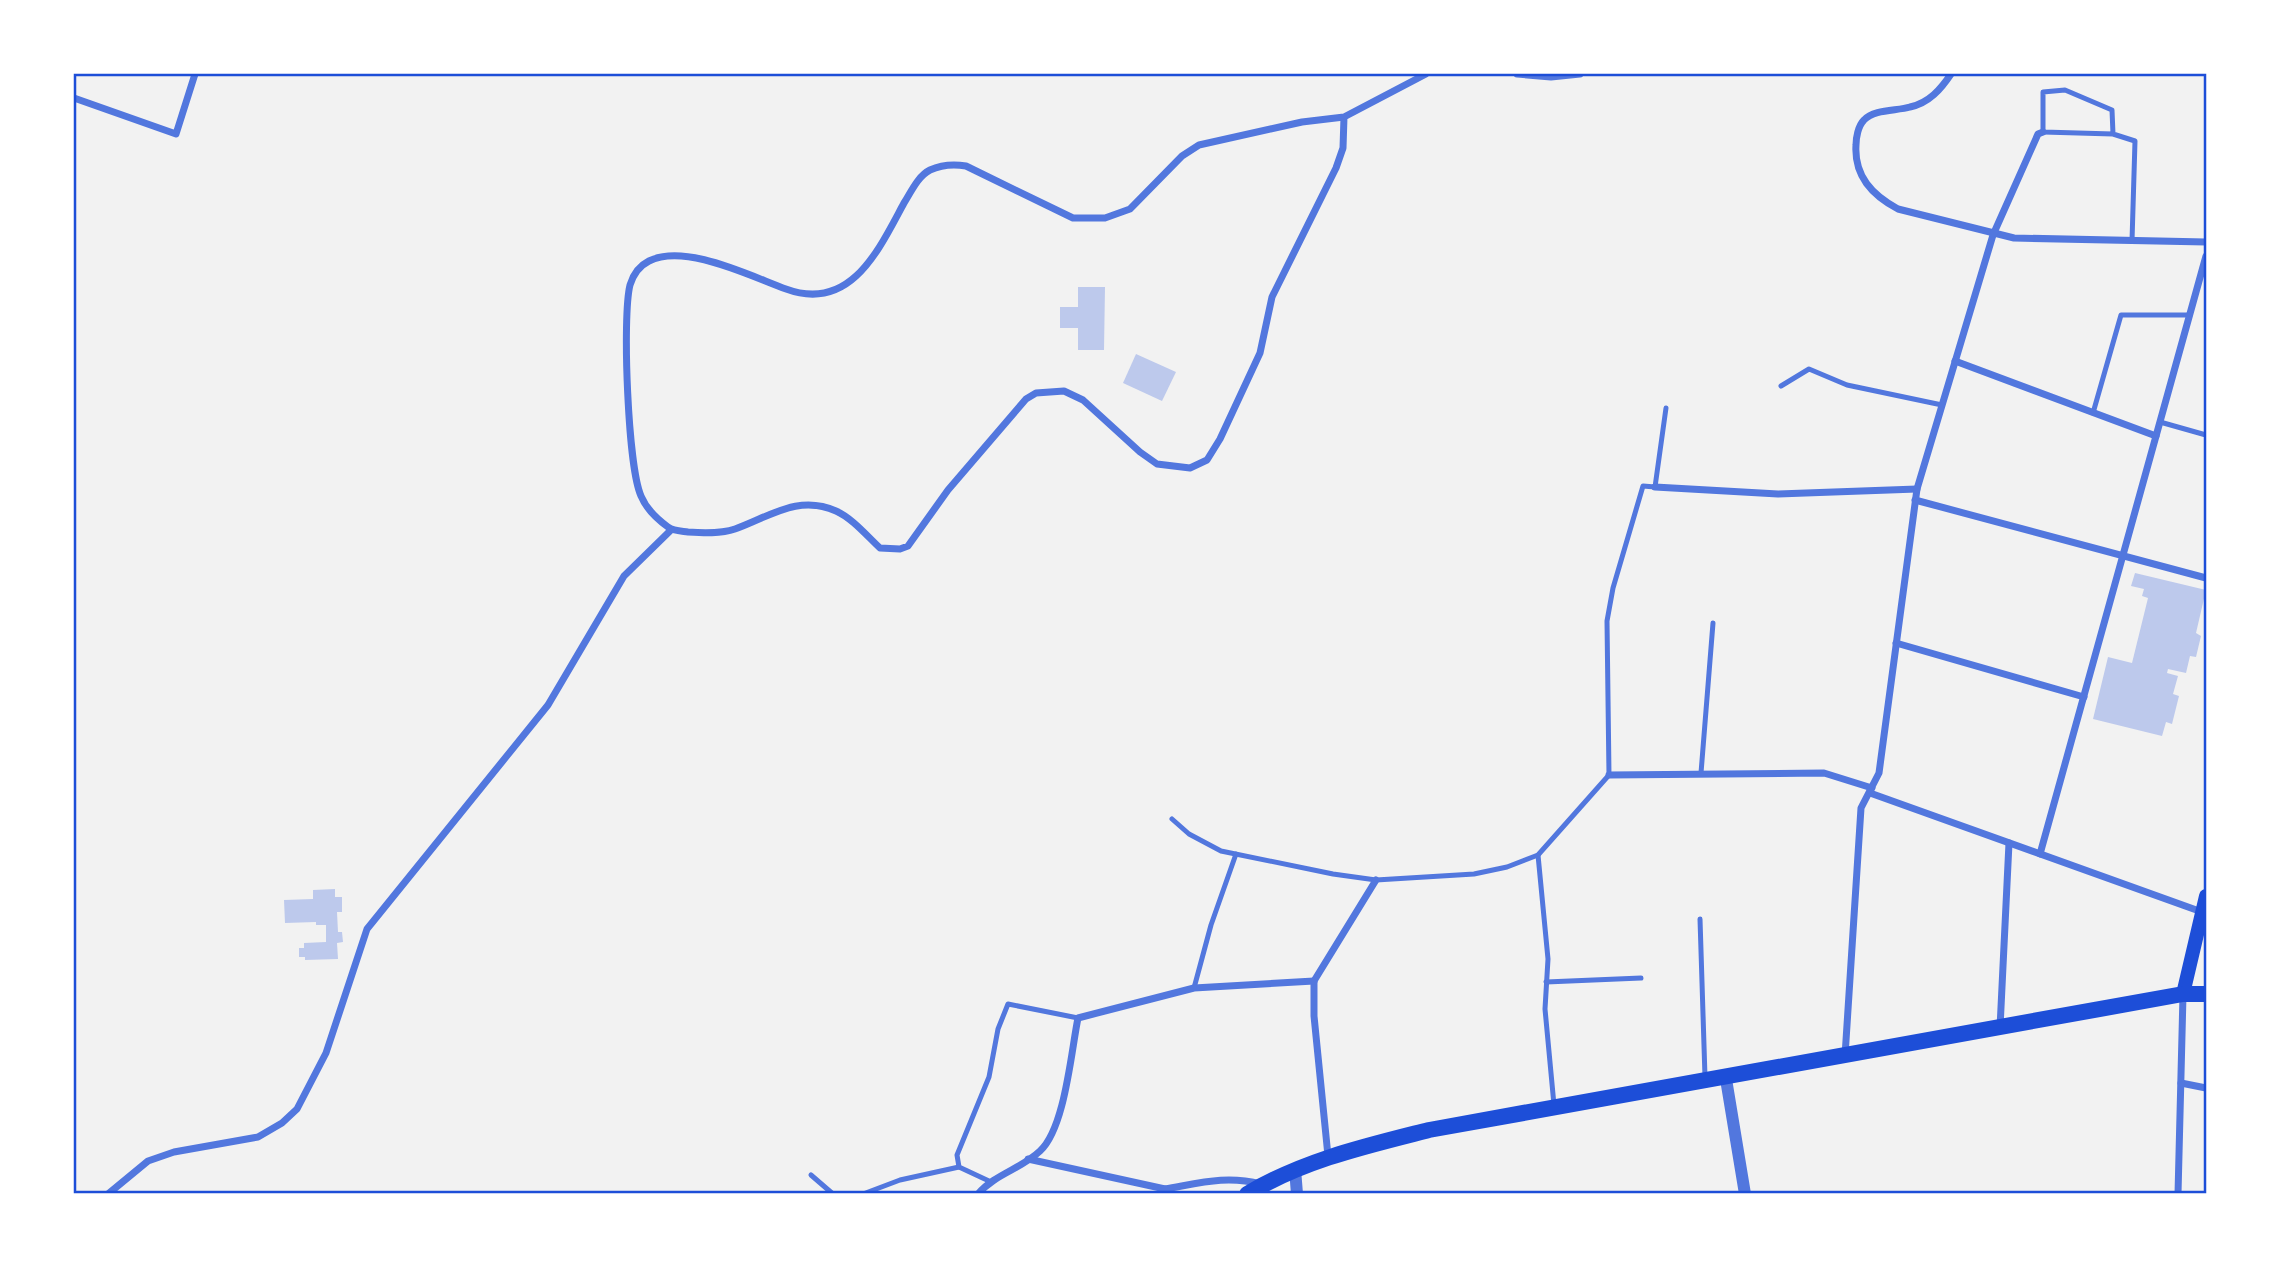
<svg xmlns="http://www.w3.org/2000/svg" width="2280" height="1267" font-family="'Golos Text',sans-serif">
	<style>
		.building { fill: #bdc9ec }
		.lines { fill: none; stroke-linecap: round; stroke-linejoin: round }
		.service { stroke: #5277de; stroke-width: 5 }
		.minor { stroke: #5277de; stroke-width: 7 }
		.tertiary { stroke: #5277de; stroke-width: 12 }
		.secondary { stroke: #1d4ed8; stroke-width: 14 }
		.primary { stroke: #1d4ed8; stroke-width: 16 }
		.neatline { fill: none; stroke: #1d4ed8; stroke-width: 2.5 }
	</style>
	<rect width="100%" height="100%" fill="#f2f2f2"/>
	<g class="building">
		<polygon points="1078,287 1105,287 1104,350 1078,350 1078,328 1060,328 1060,307 1078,307"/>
		<polygon points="1136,354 1176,372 1162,401 1123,383"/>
		<polygon points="2135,573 2206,590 2196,633 2201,636 2196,657 2190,656 2186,673 2168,669 2167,673 2178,676 2173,694 2179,696 2172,724 2166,722 2162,736 2093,719 2108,657 2132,663 2148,598 2142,596 2144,589 2131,586"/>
		<polygon points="335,889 335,897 342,897 342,912 337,912 338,932 342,932 343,942 337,943 338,959 305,960 305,957 299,957 299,948 304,948 304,943 326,942 326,925 316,925 316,922 285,923 284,900 313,899 313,890"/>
	</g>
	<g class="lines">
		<g class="service">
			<polyline points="2113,134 2112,110 2065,90 2043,92 2043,132 2113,134 2135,141 2132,241"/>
			<polyline points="1781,386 1809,369 1847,385 1942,405"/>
			<polyline points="2093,413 2121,315 2190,315"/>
			<polyline points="2160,422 2206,435"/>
			<polyline points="1701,773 1713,623"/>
			<polyline points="1172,819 1189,834 1221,851 1333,874 1376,880 1474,874 1507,867 1538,855 1609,775 1607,621 1613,588 1643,486 1655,487 1666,408"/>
			<polyline points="1538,855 1548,959 1545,1009 1554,1105"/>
			<polyline points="1700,919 1705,1077"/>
			<polyline points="1546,982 1641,978"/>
			<polyline points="1194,988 1211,925 1236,854"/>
			<polyline points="811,1175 833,1194"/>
			<polyline points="989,1181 959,1167 957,1155 989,1077 998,1029 1008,1004 1078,1018"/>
			<polyline points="863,1194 900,1180 959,1167"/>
		</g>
		<g class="minor">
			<polyline points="1517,74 1551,77 1580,74"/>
			<path d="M1951,74C1941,89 1929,103 1910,107C1897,111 1874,109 1864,120C1858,126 1856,138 1856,145C1854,176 1872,195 1898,209L2014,238L2206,242"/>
			<polyline points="74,98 176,134 195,74"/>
			<path d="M1344,117L1343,148L1336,168L1272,297L1260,353L1220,439L1207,460L1190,468L1157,464L1140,452L1083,400L1064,391L1036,393L1026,399L948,490L908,546L900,549L880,548C867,536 852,518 836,511C798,494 769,517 735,529C721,534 703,533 688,532C681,531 673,531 668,527C657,519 646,508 641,496C628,467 622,317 630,285C633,275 639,266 649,261C685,243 750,276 786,289C851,313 879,249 904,203C911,192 918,176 930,170C941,165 954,164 966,166L1073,218H1105L1130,209L1182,156L1199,145L1302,122L1344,117L1426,74"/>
			<polyline points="1955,361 2156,436"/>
			<polyline points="1655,487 1778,494 1917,489"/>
			<polyline points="1915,500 2206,578"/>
			<polyline points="1896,643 2084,697"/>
			<polyline points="1609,775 1824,773 1872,788"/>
			<polyline points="1870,793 2202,912"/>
			<polyline points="2040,854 2206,256"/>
			<polyline points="2000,1028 2009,843"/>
			<polyline points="1845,1056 1861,808 1879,773 1917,489 1993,235 2038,134 2043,132"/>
			<polyline points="2181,1083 2206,1088"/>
			<polyline points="1328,1156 1314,1016 1314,981 1376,880"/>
			<polyline points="1028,1159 1165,1189"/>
			<polyline points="108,1194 148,1161 174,1152 258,1137 282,1123 297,1109 326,1053 367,929 548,705 624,576 671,530"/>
			<path d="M978,1194C995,1174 1021,1169 1040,1151C1065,1128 1071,1052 1078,1018L1194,988L1314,981"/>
			<path d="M1160,1194L1165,1189C1200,1183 1226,1175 1261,1184"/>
			<polyline points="2178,1194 2183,995"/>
		</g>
		<g class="tertiary">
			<polyline points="1726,1079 1745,1194"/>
			<polyline points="1295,1169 1297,1194"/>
		</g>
		<polyline class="secondary" points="2183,994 2206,896"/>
		<path class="primary" d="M1247,1194C1304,1160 1366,1146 1429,1130L2183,994H2206"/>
	</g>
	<rect width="2280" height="1267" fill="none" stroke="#ffffff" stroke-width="150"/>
	<rect x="75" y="75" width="2130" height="1117" class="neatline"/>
</svg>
